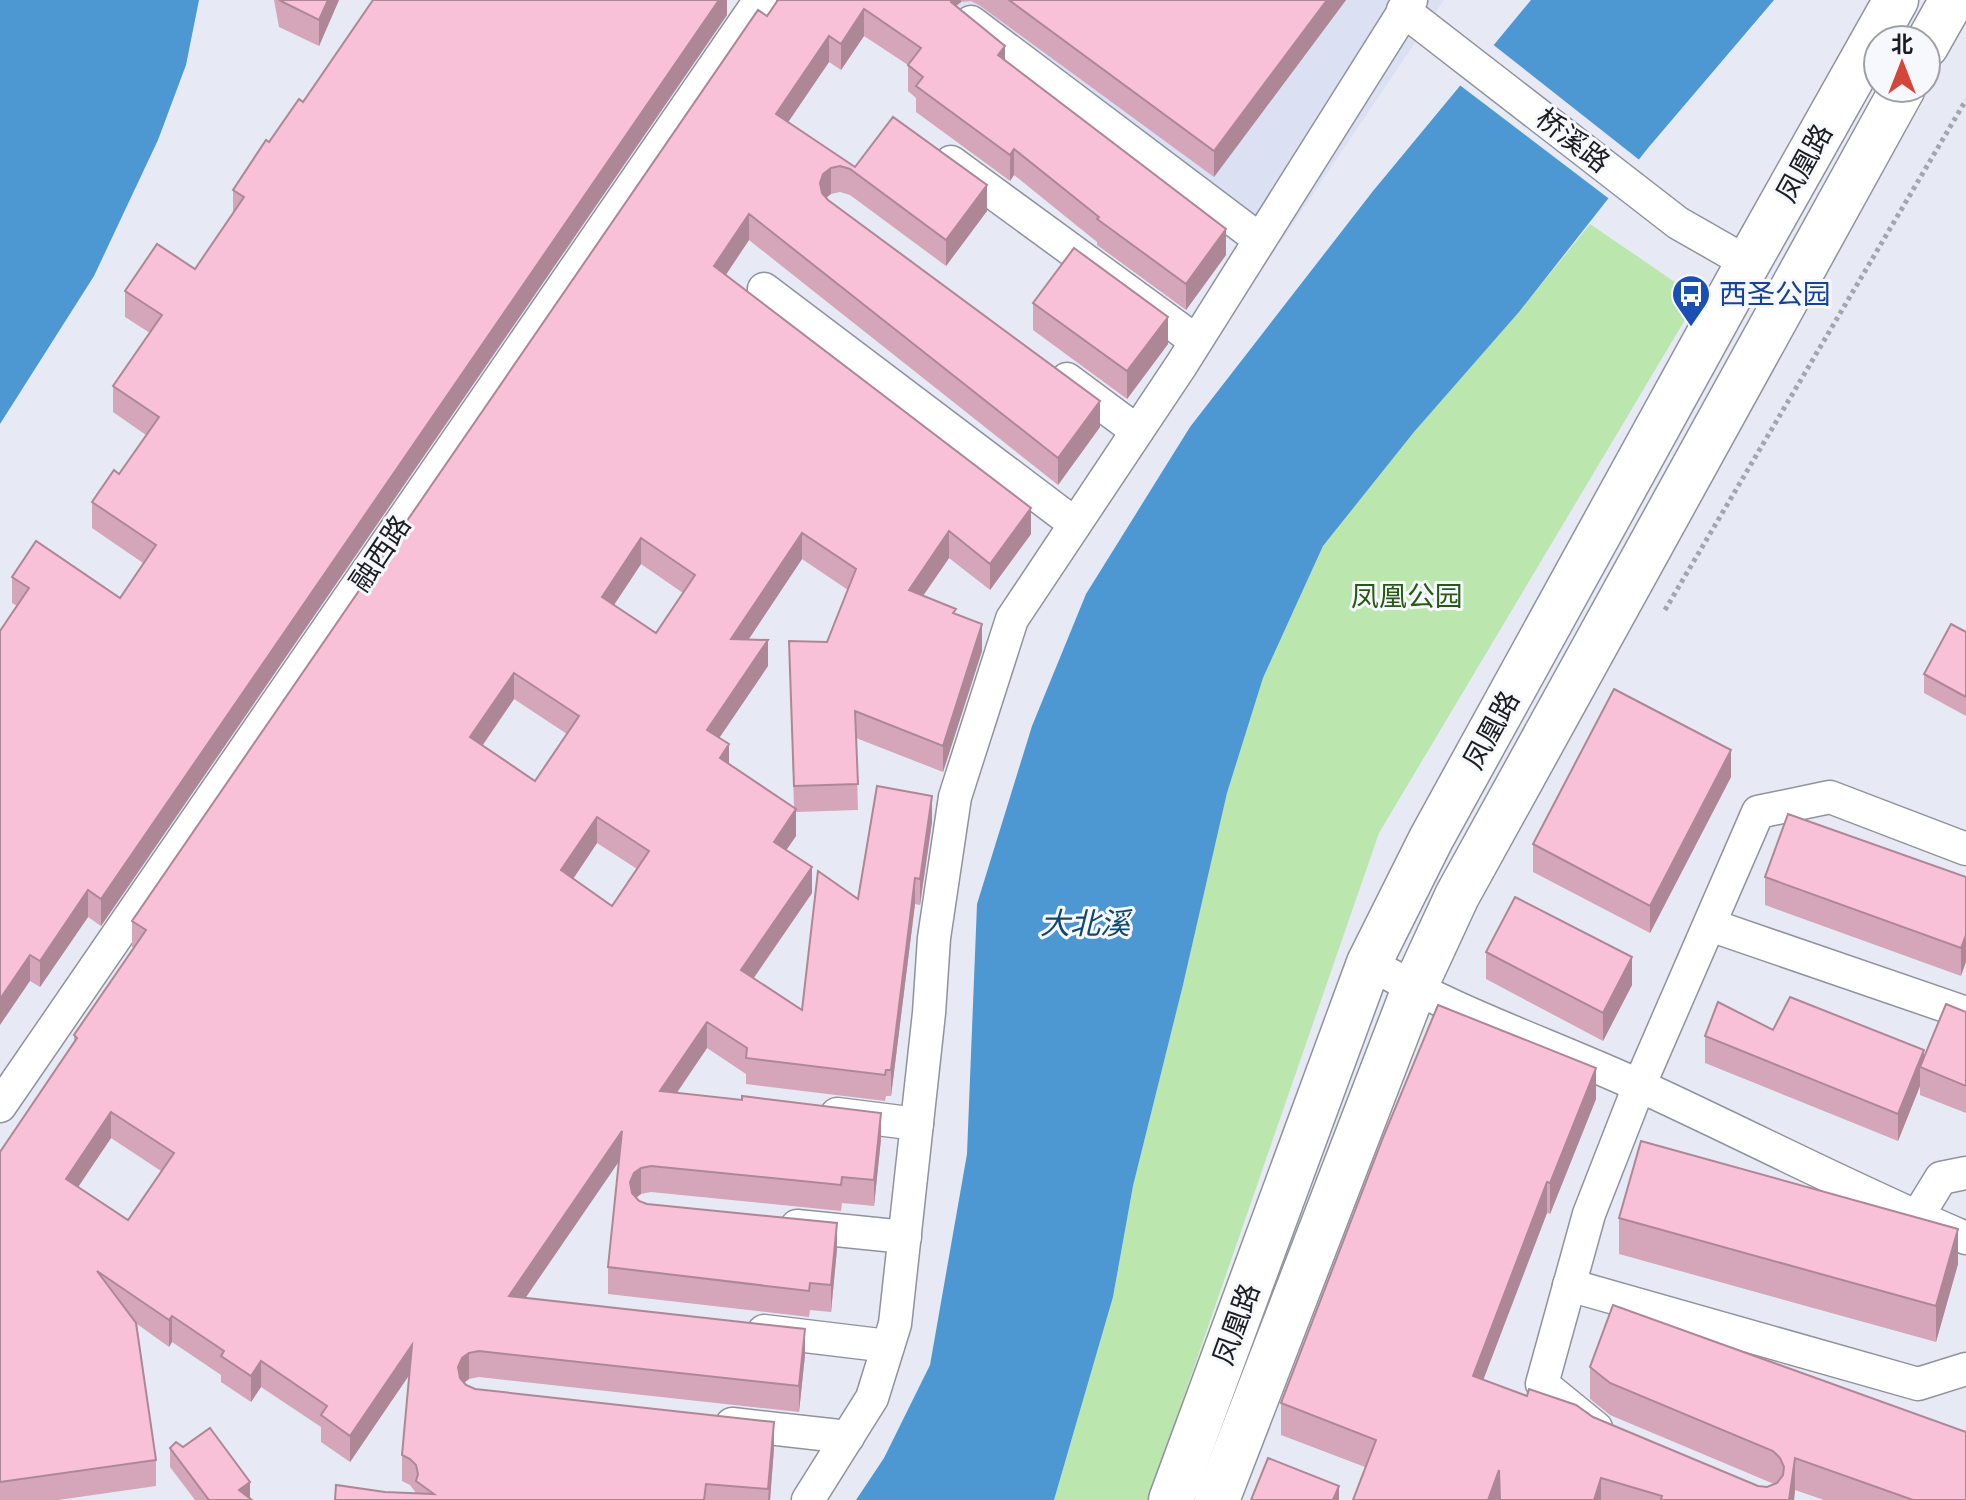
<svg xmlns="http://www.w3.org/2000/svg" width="1966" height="1500" font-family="'Space Grotesk','Noto Sans SC',sans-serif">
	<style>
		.built { fill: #dbe0f2 }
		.green { fill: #bbe6ae }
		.water { fill: #4d98d2 }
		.pier { fill: #e7eaf5 }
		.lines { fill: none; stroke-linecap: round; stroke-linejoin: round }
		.street-casing { stroke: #90939d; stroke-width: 35 }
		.secondary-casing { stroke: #90939d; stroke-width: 47 }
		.path { stroke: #a3a6ae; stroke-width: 5; stroke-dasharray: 4 4; stroke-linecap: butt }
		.street { stroke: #fff; stroke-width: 32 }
		.secondary { stroke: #fff; stroke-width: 44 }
		.wall { fill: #d5a6b9; fill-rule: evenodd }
		.shaded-wall { fill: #ae8796 }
		.building { fill: #f8c1d7; stroke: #ae8796; stroke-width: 2; fill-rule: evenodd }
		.labels { text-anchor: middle; stroke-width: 6; stroke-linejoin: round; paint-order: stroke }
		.street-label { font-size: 28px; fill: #1c1d21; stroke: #f6f8fe }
		.transit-label { font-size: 28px; fill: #164399; stroke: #f6f8fe; text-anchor: start }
		.park-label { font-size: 28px; fill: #265911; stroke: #f6f8fe }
		.water-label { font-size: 30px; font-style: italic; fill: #0f486f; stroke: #f6f8fe }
	</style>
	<rect width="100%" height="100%" fill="#e7eaf5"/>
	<polygon class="built" points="949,0 1444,0 1265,265 932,22"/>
	<polygon class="green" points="1590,224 1698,298 1379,833 1148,1500 1054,1500 1113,1297 1133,1186 1183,985 1227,793 1263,678 1323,546 1414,432 1519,312"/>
	<g class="water">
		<polygon points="0,0 199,0 186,65 158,140 94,276 0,424"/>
		<polygon points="1531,0 1774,0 1648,148 1519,312 1414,432 1323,546 1263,678 1227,793 1183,985 1133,1186 1113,1297 1054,1500 856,1500 884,1458 930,1365 967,1154 977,904 1032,726 1086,594 1190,427 1373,191"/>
	</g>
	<polygon class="pier" points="1491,43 1642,162 1612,201 1457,83"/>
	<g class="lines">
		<defs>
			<g id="street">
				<polyline points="1403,10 1678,223 1748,263"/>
				<polyline points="971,22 1259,239"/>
				<polyline points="951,162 1196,341"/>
				<polyline points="764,289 1075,524"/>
				<polyline points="1067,379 1137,431"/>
				<polyline points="1710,925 1966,1013"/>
				<path d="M1369,963C1455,1013 1550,1045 1640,1086C1749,1136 1856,1192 1966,1238"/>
				<polyline points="0,1106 760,0"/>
				<polyline points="837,1114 917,1124"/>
				<polyline points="1917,1217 1941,1178 1966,1173"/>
				<polyline points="797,1226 905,1237"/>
				<polyline points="1569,1285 1918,1384 1966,1369"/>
				<polyline points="764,1331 888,1346"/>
				<polyline points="732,1424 848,1437"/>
				<polyline points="1596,1428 1542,1384 1589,1214 1639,1086 1758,812 1830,797 1966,849"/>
				<polyline points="808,1500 872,1398 895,1324 929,1013 934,938 955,797 1012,619 1182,364 1411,0"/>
			</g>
			<g id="secondary">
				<polyline points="1926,46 1952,0"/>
				<polyline points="1171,1500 1369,963 1431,839 1748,263 1896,0"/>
				<polyline points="1217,1500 1414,989 1457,896 1903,88"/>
			</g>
		</defs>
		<use href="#street" class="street-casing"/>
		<use href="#secondary" class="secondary-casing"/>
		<polyline class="path" points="1665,610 1966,100"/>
		<use href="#street" class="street"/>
		<use href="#secondary" class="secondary"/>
	</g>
	<g class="wall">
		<polygon points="274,0 339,0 319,46 279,27"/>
		<polygon points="727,0 727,15 101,926 88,917 40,987 30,981 17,606 12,603 12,577 120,598 143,563 92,528 92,502 119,474 146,435 113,412 113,386 150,333 125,317 125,291 195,269 233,213 233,190 269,142 303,102"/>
		<path d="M778,0H1346L1214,177L979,5L971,1L961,2L956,6L1005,60L1226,255L1186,310L1097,245V242L1014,175L1010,181L916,112V98L908,91V65L864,36L841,70L829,62L788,122L855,167L987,211L946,266L850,195L840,192L831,194L826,198L1100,427L1058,485L749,240L726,275L1031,534L990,590L949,558L923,596L956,614L982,651L943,772L856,738L858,810L796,812V836L786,850L812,893L754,978L802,1010L858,899L932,822L920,905L915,904L891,1096H886L885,1101L746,1084V1074L707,1048L677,1093L881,1139L874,1206L842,1203L841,1211L651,1192L641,1194L636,1198L639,1201L647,1204L837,1249L831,1312L810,1310L809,1317L608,1294V1267L619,1161L525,1298L805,1355L799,1412L479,1377L469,1379L464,1383L466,1385L475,1389L774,1448L770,1500H335L385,1492L416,1493L410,1485L402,1481V1455L409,1375L350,1462L321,1442V1427L261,1387L251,1402L221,1382V1375L172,1342L169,1347L137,1324L156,1460V1486L58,1500H0V1152L74,1043V1035L134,948L132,947V921ZM802,559L848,590L827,642L789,641L794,808L729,765L719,738L768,666L748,640ZM641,564L683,593L656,633L614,605ZM514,699L567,734L535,781L483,745ZM597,843L637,869L612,906L573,879ZM111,1138L161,1171L128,1220L78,1187Z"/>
		<polygon points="1033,303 1168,344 1127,399 1033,330"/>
		<polygon points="1966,632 1966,716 1924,693 1924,674"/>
		<polygon points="1731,777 1650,933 1533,872 1533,844"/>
		<polygon points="1765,877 1966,877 1961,976 1765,905"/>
		<polygon points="1486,952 1632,985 1603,1041 1486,979"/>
		<polygon points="1966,1012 1966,1113 1920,1095 1920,1086 1898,1141 1705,1063 1705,1036 1773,1030 1924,1059"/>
		<polygon points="1596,1099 1550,1214 1547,1213 1483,1379 1527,1396 1593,1417 1758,1486 1767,1487 1774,1484 1610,1415 1590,1399 1590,1367 1966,1500 1824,1500 1795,1490 1794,1500 1353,1500 1365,1467 1281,1435 1281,1403"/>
		<polygon points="1619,1218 1958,1264 1936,1342 1619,1254"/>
		<polygon points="170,1448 250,1499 252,1500 195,1500 170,1467"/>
	</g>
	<g class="shaded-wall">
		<polygon points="328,0 339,0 319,46 319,20"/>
		<polygon points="716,0 727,0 727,15 101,926 101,899"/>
		<polygon points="949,0 961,0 961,2 952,9"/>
		<polygon points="1327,0 1346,0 1214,177 1214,151"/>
		<polygon points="864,9 864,36 841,70 841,44"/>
		<polygon points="829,36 829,62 776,140 776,114"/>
		<polygon points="1005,46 1005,72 998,55"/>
		<polygon points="1014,149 1014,175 1010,181 1010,155"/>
		<polygon points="831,168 831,194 823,200 820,183 823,174"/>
		<polygon points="987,185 987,211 946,266 946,240"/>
		<polygon points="749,214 749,240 714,292 714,266"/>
		<polygon points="1226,229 1226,255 1186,310 1186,284"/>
		<polygon points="1168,317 1168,344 1127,399 1127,371"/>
		<polygon points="1100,401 1100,427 1058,485 1058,458"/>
		<polygon points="1031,508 1031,534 990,590 990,564"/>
		<polygon points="949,531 949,558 909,616 909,590"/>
		<polygon points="802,533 802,559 731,666 731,639"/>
		<polygon points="641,538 641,564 602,623 602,597"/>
		<polygon points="982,624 982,651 943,772 943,746"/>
		<polygon points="768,640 768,666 707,756 707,730"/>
		<polygon points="514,673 514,699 470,763 470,737"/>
		<polygon points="729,744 729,771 720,758"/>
		<polygon points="1731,750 1731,777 1650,933 1650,906"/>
		<polygon points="932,796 932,822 920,905 920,879"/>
		<polygon points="796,809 796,836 774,868 774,842"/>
		<polygon points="597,817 597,843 561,897 561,870"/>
		<polygon points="812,867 812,893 741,996 741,970"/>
		<polygon points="915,878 915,904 891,1096 891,1070"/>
		<polygon points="88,890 88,917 40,987 40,961"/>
		<polygon points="1966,935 1966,962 1961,976 1961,948"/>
		<polygon points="30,955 30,981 0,1025 0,999"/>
		<polygon points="1632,957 1632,985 1603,1041 1603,1013"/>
		<polygon points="707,1022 707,1048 660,1117 660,1091"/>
		<polygon points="1924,1050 1924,1069 1920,1067 1920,1086 1898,1141 1898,1114"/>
		<polygon points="1596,1068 1596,1099 1550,1214 1550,1183"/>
		<polygon points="111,1112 111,1138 66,1205 66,1179"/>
		<polygon points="881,1113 881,1139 874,1206 874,1180"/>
		<polygon points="622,1131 622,1157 509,1322 509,1296"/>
		<polygon points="641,1168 641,1194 634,1199 630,1208 630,1182 634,1173"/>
		<polygon points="1547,1182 1547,1213 1473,1407 1473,1376"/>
		<polygon points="837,1223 837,1249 831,1312 831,1285"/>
		<polygon points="1958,1229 1958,1264 1936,1342 1936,1306"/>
		<polygon points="172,1316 172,1342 169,1347 169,1320"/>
		<polygon points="805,1329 805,1355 799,1412 799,1386"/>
		<polygon points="412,1345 412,1371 350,1462 350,1436"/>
		<polygon points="469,1353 469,1379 462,1384 458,1393 458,1367 462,1358"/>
		<polygon points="261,1361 261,1387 251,1402 251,1376"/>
		<polygon points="774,1422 774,1448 770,1500 768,1500"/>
		<polygon points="1795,1458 1795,1490 1794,1500 1789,1500"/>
		<polygon points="1499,1470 1499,1500 1488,1500"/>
		<polygon points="1601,1478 1601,1500 1594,1500"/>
		<polygon points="250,1482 250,1500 239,1490"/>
		<polygon points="1339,1486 1339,1500 1333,1500"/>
	</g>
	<g class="building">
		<polygon points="279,0 328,0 319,20"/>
		<polygon points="373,0 719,0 101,899 88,890 40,961 30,955 0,999 0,631 29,588 12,577 36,541 120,598 156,545 92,502 114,470 119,474 159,417 113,386 162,315 125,291 157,244 195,269 244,197 233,190 266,140 269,142 299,99 303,102"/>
		<path d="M778,0H951V2L1005,46L998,55L1226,229L1186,284L1097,219L1099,217L1014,149L1010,155L916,86L923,77L908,65L921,48L864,9L841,44L829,36L776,114L855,167L893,117L987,185L946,240L850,169L840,166L831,168L823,174L820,183L822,193L828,200L1100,401L1058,458L749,214L714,266L1031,508L990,564L949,531L909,590L956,609L953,613L982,624L943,746L855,711L858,784L794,786L789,641L827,642L856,569L802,533L731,639L768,640L707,730L729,744L720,758L796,809L774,842L812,867L741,970L802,1010L818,871L858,899L877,786L932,796L920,879L915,878L891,1070H886L885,1075L746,1058L747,1048L707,1022L660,1091L742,1100V1096L881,1113L874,1180L842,1177L841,1185L651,1166L641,1168L634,1173L630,1182L632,1193L639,1201L647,1204L837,1223L831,1285L810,1283L809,1291L608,1267L622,1131L509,1296L805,1329L799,1386L479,1351L469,1353L462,1358L458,1367L460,1378L466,1385L475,1389L774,1422L768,1489L706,1484L704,1500H335L336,1485L385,1492L434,1494L416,1481L418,1474L416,1465L410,1459L402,1455L412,1345L350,1436L321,1415L327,1406L261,1361L251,1376L221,1356L224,1351L172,1316L169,1320L97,1271L136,1323L156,1460L0,1482V1152L77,1038L74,1035L146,930L132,921L758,10L767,16ZM641,538L695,575L656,633L602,597ZM514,673L579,716L535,781L470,737ZM597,817L649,851L612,906L561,870ZM111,1112L174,1153L128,1220L66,1179Z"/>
		<polygon points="1009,0 1327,0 1214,151"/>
		<polygon points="1074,248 1168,317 1127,371 1033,303"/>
		<polygon points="1951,624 1966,632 1966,697 1924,674"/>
		<polygon points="1614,689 1731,750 1650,906 1533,844"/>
		<polygon points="1788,814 1966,877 1966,935 1961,948 1765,877"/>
		<polygon points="1515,897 1632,957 1603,1013 1486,952"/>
		<polygon points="1790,997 1924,1050 1898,1114 1705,1036 1718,1002 1773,1030"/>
		<polygon points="1946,1004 1966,1012 1966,1086 1920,1067"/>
		<polygon points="1438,1005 1596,1068 1550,1183 1547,1182 1473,1376 1527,1396 1529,1389 1576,1405 1593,1417 1758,1486 1767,1487 1777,1483 1783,1475 1784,1467 1780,1458 1773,1451 1610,1383 1590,1367 1613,1305 1966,1432 1966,1500 1913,1500 1795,1458 1789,1500 1661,1500 1662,1496 1601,1478 1594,1500 1500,1500 1499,1470 1488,1500 1353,1500 1376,1440 1281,1403 1384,1135"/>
		<polygon points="1641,1141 1958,1229 1936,1306 1619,1218"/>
		<polygon points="210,1428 250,1482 239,1490 252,1500 209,1500 170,1448 176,1442 183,1447"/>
		<polygon points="1268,1458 1339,1486 1333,1500 1251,1500"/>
	</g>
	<defs>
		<symbol id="bus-pin" viewBox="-11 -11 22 30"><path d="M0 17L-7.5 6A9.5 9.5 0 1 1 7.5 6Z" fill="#1a4fb4" stroke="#f6f8fe"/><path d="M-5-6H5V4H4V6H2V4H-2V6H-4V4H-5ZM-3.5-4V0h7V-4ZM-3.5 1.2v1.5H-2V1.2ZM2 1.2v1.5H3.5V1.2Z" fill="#fff"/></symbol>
	</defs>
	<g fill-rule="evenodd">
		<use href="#bus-pin" x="1669" y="272" width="44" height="60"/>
	</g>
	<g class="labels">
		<g class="street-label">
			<text transform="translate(1573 140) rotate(38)" y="10">桥溪路</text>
			<text transform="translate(1804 163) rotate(-61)" y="10">凤凰路</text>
			<text transform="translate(380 553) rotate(-56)" y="10">融西路</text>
			<text transform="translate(1491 730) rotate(-61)" y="10">凤凰路</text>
			<text transform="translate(1236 1324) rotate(-70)" y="10">凤凰路</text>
		</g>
		<g class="transit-label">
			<text x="1719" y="304">西圣公园</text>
		</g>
		<g class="park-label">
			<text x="1407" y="606">凤凰公园</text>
		</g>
		<g class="water-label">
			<text x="1085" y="934">大北溪</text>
		</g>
	</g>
	<g transform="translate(1902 64)"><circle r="38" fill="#f6f8fe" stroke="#9fa0a6" stroke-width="2"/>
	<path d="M0-6L14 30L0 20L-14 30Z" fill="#d4463a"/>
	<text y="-12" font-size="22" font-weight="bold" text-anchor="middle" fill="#1c1d21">北</text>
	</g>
</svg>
